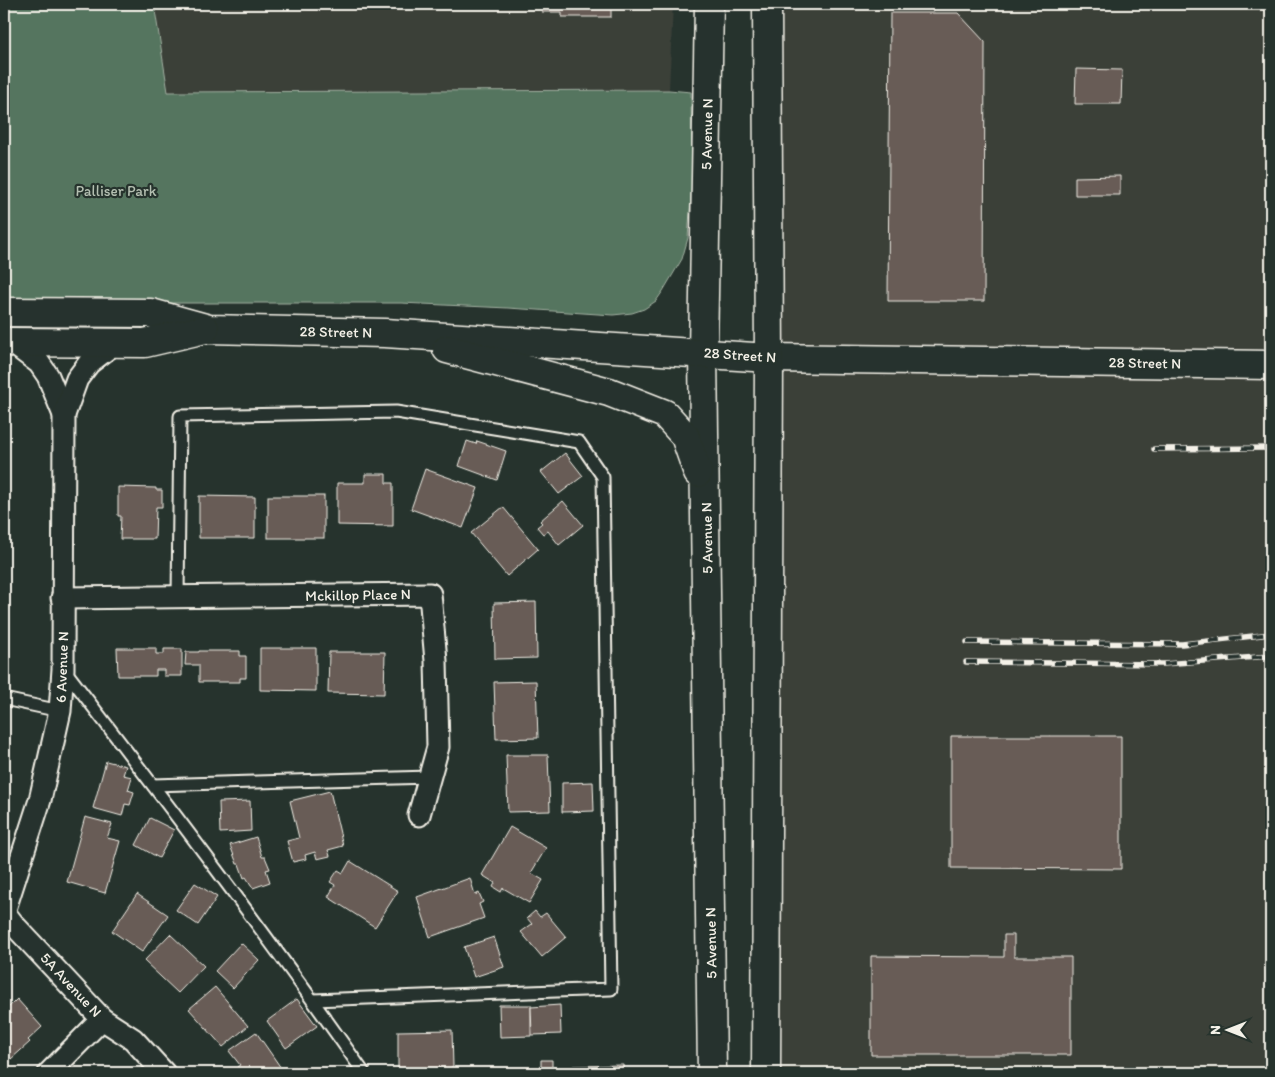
<svg xmlns="http://www.w3.org/2000/svg" width="1275" height="1077" font-family="Itim,sans-serif">
	<style>
		.built { fill: #3a3f39 }
		.green { fill: #54745e; stroke: #a4b2a3 }
		.building { fill: #675b56; stroke: #f4f1e8 }
		.lines { fill: none; stroke-linecap: round; stroke-linejoin: round }
		.lane-casing { stroke: #f4f1e8; stroke-width: 15 }
		.street-casing { stroke: #f4f1e8; stroke-width: 25 }
		.secondary-casing { stroke: #f4f1e8; stroke-width: 31 }
		.lane { stroke: #26332d; stroke-width: 11 }
		.street { stroke: #26332d; stroke-width: 21 }
		.secondary { stroke: #26332d; stroke-width: 28 }
		.rail-casing { stroke: #f4f1e8; stroke-width: 5.5 }
		.rail { stroke: #26332d; stroke-width: 4; stroke-dasharray: 11; stroke-linecap: butt }
		.labels { text-anchor: middle; stroke-width: 4.5; stroke-linejoin: round; paint-order: stroke }
		.street-label { font-size: 15px; fill: #f4f1e8; stroke: #26332d }
		.park-label { font-size: 15px; fill: #b4bfb1; stroke: #26332d }
	</style>
	<rect width="100%" height="100%" fill="#26332d"/>
	<filter id="ink" filterUnits="userSpaceOnUse"><feTurbulence type="fractalNoise" baseFrequency=".02" numOctaves="2"/><feDisplacementMap in="SourceGraphic" scale="10" xChannelSelector="R" yChannelSelector="G"/><feConvolveMatrix kernelMatrix="1 2 1 2 8 2 1 2 1" color-interpolation-filters="sRGB"/></filter>
	<g filter="url(#ink)">
		<g class="built">
			<polygon points="154,4 673,4 669,90 167,92"/>
			<rect x="772" y="4" width="499" height="1069"/>
		</g>
		<polygon class="green" points="4,4 154,4 168,92 669,90 691,92 692,183 688,238 682,259 663,291 656,301 644,309 632,313 613,315 508,308 401,303 4,303"/>
		<g class="building">
			<rect x="308" y="4" width="24" height="5"/>
			<polygon points="540,4 611,4 611,17 562,17 562,12 542,12"/>
			<polygon points="890,13 958,13 985,42 984,301 888,301"/>
			<polygon points="1076,69 1122,70 1121,104 1075,104"/>
			<polygon points="1120,176 1120,195 1075,195 1075,177"/>
			<rect x="4" y="395" width="1" height="45"/>
			<polygon points="467,441 476,444 477,441 506,451 497,480 459,466"/>
			<polygon points="565,453 583,476 559,494 541,472"/>
			<polygon points="425,469 478,488 463,528 411,509"/>
			<polygon points="365,474 386,474 386,483 393,483 393,526 337,525 337,483 365,483"/>
			<polygon points="118,487 156,488 156,490 162,490 162,507 156,507 155,539 120,539 121,516 118,516"/>
			<polygon points="199,496 255,497 255,538 199,538"/>
			<rect x="268" y="496" width="56" height="42"/>
			<polygon points="563,501 583,525 559,545 548,531 543,534 537,527 542,523 540,521"/>
			<polygon points="503,507 538,549 507,576 471,533"/>
			<polygon points="536,602 537,658 495,659 494,603"/>
			<rect x="4" y="629" width="1" height="16"/>
			<polygon points="117,648 156,648 156,654 164,654 164,649 182,649 182,676 164,676 164,670 156,670 156,676 118,676"/>
			<polygon points="260,648 316,648 316,691 260,690"/>
			<polygon points="199,651 240,651 240,656 246,656 246,678 240,678 240,682 199,682 199,665 185,665 186,652 199,652"/>
			<polygon points="329,652 385,652 384,694 328,693"/>
			<polygon points="536,681 538,738 496,739 494,682"/>
			<polygon points="951,736 1121,736 1121,869 951,868"/>
			<polygon points="506,755 548,755 550,811 508,812"/>
			<polygon points="106,761 126,766 123,775 132,777 128,790 134,792 130,805 125,804 122,816 93,808"/>
			<polygon points="593,782 594,811 562,812 562,783"/>
			<polygon points="330,791 343,846 328,850 330,856 317,859 315,852 305,855 306,859 293,862 287,841 299,838 290,801"/>
			<polygon points="250,801 251,831 220,833 219,802"/>
			<polygon points="85,817 112,824 107,838 120,841 105,893 67,882"/>
			<polygon points="150,818 174,830 159,858 136,845"/>
			<polygon points="510,827 546,848 531,873 543,880 529,903 503,888 501,892 493,887 495,883 482,875"/>
			<polygon points="256,837 262,857 265,857 270,869 266,870 270,882 253,888 246,877 244,878 239,864 237,864 230,845"/>
			<polygon points="350,861 398,891 375,927 328,897 335,885 330,882 338,870 343,873"/>
			<polygon points="470,878 475,895 479,893 483,902 479,904 484,918 430,937 417,897"/>
			<polygon points="195,883 217,897 198,925 176,910"/>
			<polygon points="137,894 168,915 142,952 112,931"/>
			<polygon points="535,911 540,917 546,913 566,937 542,957 521,932 532,924 527,918"/>
			<polygon points="170,934 204,966 178,993 144,961"/>
			<polygon points="1004,935 1014,935 1014,957 1071,957 1071,1055 871,1055 871,956 1004,957"/>
			<polygon points="494,937 504,967 474,977 464,947"/>
			<polygon points="241,943 259,960 233,988 215,971"/>
			<polygon points="215,987 248,1026 223,1047 189,1009"/>
			<polygon points="17,999 42,1027 28,1040 30,1042 11,1059 9,1057 4,1062 4,1012"/>
			<polygon points="297,999 317,1026 286,1048 267,1021"/>
			<polygon points="499,1005 531,1005 531,1036 500,1037"/>
			<polygon points="560,1005 561,1034 532,1035 531,1007"/>
			<polygon points="452,1030 453,1067 451,1067 451,1071 491,1070 491,1073 440,1073 440,1068 398,1069 398,1031"/>
			<polygon points="256,1032 281,1068 284,1073 242,1073 237,1067 240,1065 229,1051"/>
			<polygon points="541,1060 552,1060 552,1070 558,1070 558,1073 506,1073 506,1071 541,1070"/>
			<polygon points="623,1065 624,1073 573,1073 573,1066"/>
		</g>
		<g class="lines">
			<defs>
				<g id="lane">
					<polyline points="178,597 180,416 396,412 579,442 603,477 611,989 313,1000"/>
					<path d="M64,669C166,802 268,936 364,1073"/>
					<polyline points="4,699 60,711"/>
					<polyline points="153,785 430,777"/>
				</g>
				<g id="street">
					<polyline points="11,342 39,363 48,376 64,415"/>
					<polyline points="62,598 430,594 436,661 438,747 419,815"/>
					<polyline points="4,912 40,800 60,711 63,669 64,415 77,379 89,363 115,343"/>
					<polyline points="4,912 14,925 102,1019 133,1039 164,1073"/>
					<polyline points="49,1073 102,1019"/>
				</g>
				<g id="secondary">
					<polyline points="709,4 703,353 712,1073"/>
					<polyline points="4,312 151,313 209,329 385,333 769,358 1271,365"/>
					<polyline points="4,342 145,343 205,329"/>
					<polyline points="447,349 609,392 665,414 685,436 698,473"/>
					<polyline points="766,1073 769,358 767,4"/>
				</g>
			</defs>
			<use href="#lane" class="lane-casing"/>
			<use href="#street" class="street-casing"/>
			<use href="#secondary" class="secondary-casing"/>
			<use href="#lane" class="lane"/>
			<use href="#street" class="street"/>
			<use href="#secondary" class="secondary"/>
			<defs>
				<g id="rail">
					<polyline points="1154,449 1271,448"/>
					<polyline points="967,642 1182,644 1271,634"/>
					<polyline points="966,662 1163,664 1271,656"/>
				</g>
			</defs>
			<use href="#rail" class="rail-casing"/>
			<use href="#rail" class="rail"/>
		</g>
	</g>
	<g class="labels">
		<g class="street-label">
			<text transform="translate(707 134) rotate(-89)" y="5">5 Avenue N</text>
			<text transform="translate(336 332) rotate(1)" y="5">28 Street N</text>
			<text transform="translate(740 355) rotate(4)" y="5">28 Street N</text>
			<text transform="translate(1145 363) rotate(1)" y="5">28 Street N</text>
			<text transform="translate(707 538) rotate(-91)" y="5">5 Avenue N</text>
			<text transform="translate(358 595) rotate(-1)" y="5">Mckillop Place N</text>
			<text transform="translate(62 667) rotate(-88)" y="5">6 Avenue N</text>
			<text transform="translate(711 943) rotate(-91)" y="5">5 Avenue N</text>
			<text transform="translate(71 985) rotate(47)" y="5">5A Avenue N</text>
		</g>
		<g class="park-label">
			<text x="116" y="196">Palliser Park</text>
		</g>
	</g>
	<rect width="1275" height="1077" fill="none" stroke="#26332d" stroke-width="20"/>
	<rect x="10" y="10" width="1255" height="1057" fill="none" stroke="#f4f1e8" stroke-width="2" filter="url(#ink)"/>
	<g transform="translate(1228 1030) rotate(270)" stroke="#26332d" stroke-width="4" paint-order="stroke">
	<path d="M0-4L9 19L0 12L-9 19Z" fill="#f4f1e8"/>
	<text y="-8" font-size="14" font-weight="bold" text-anchor="middle" fill="#f4f1e8">N</text>
	</g>
</svg>
